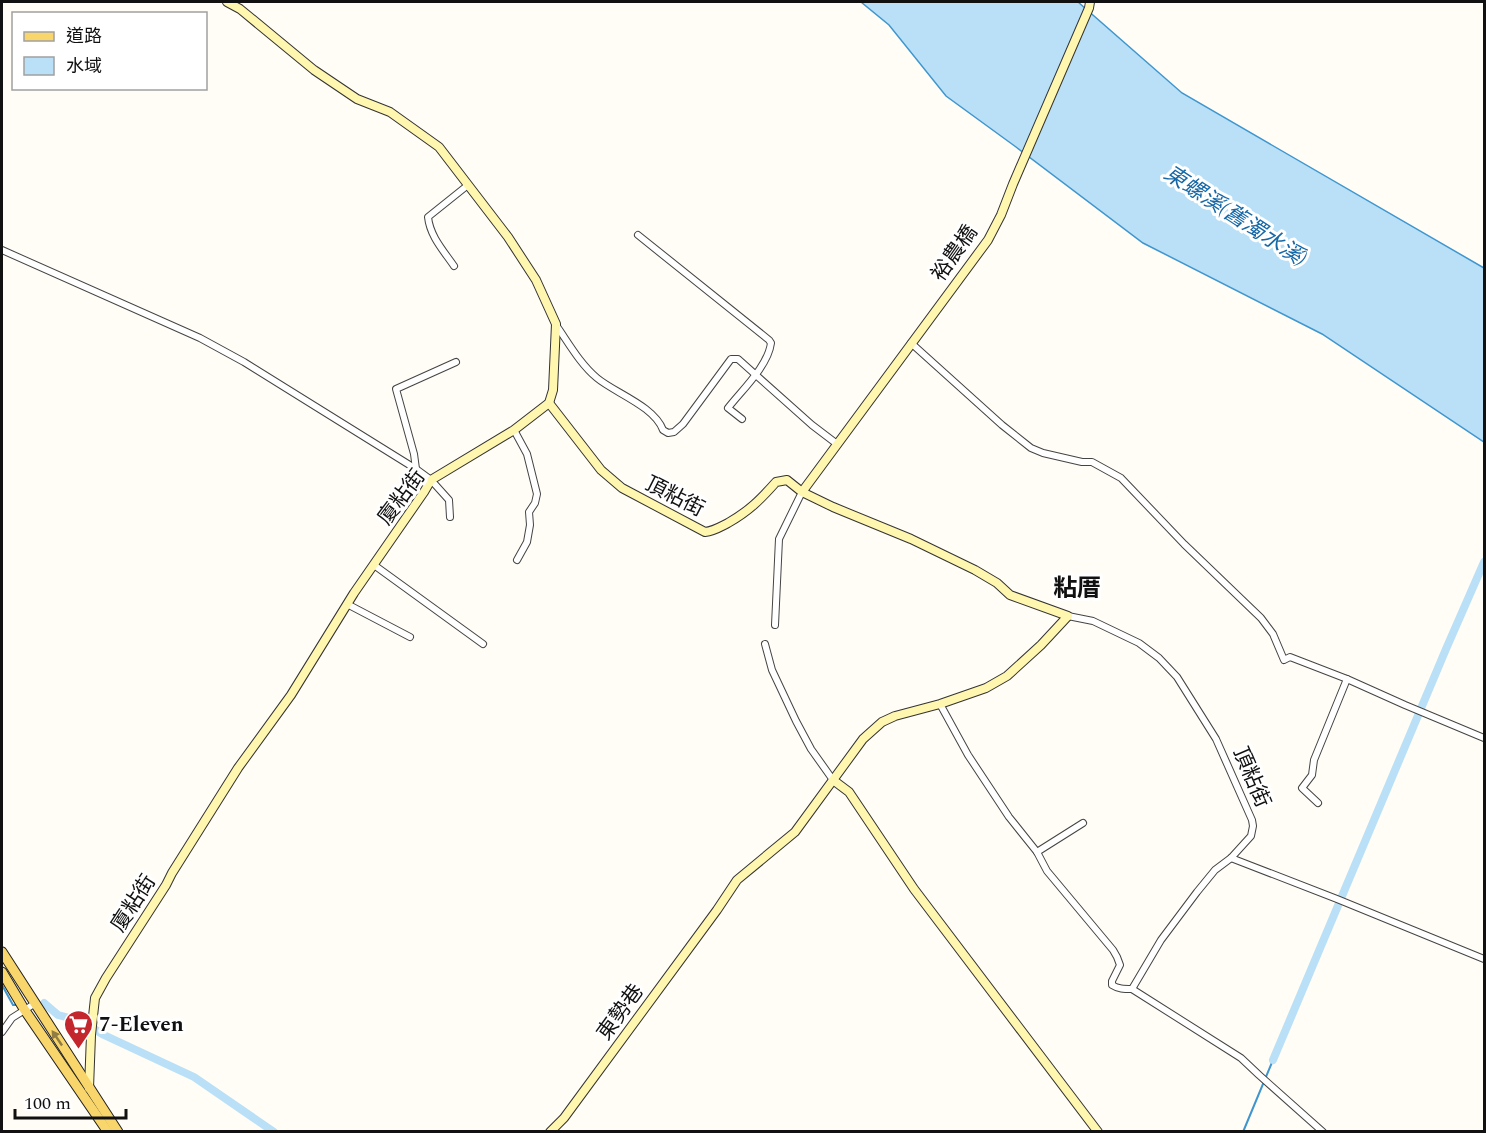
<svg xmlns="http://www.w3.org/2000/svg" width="1486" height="1133" font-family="Spectral,'Noto Sans TC',serif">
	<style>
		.water { fill: #b9e0f7; stroke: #3f96cf; stroke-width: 1.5 }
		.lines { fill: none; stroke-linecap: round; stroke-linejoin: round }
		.stream { stroke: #3f96cf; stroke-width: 2 }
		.canal { stroke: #b9e0f7; stroke-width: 8 }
		.street-casing { stroke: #444; stroke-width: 8 }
		.secondary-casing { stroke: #333; stroke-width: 10 }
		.primary-casing { stroke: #222; stroke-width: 11 }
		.street { stroke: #fff; stroke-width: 6 }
		.secondary { stroke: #fff6b0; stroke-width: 8 }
		.primary { stroke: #f9d66b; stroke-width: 9 }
		.oneway { fill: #917d42 }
		.labels { text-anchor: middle; stroke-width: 6; stroke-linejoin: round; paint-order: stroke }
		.street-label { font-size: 21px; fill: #111; stroke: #fff }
		.poi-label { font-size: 21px; font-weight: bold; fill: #111; stroke: #fff; text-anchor: start }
		.water-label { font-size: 22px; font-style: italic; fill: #1768a6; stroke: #fff }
		.quarter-label { font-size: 24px; font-weight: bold; fill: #111; stroke: #fff }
	</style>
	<rect width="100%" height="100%" fill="#fffdf5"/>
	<polygon class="water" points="861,2 1078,2 1182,93 1484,268 1484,442 1322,334 1143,243 1016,147 946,96 889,25"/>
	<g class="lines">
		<g class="stream">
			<polyline points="2,985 13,1005 17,1005"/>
			<polyline points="38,1003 44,1003"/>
			<polyline points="1243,1132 1273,1060"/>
		</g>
		<g class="canal">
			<polyline points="44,1003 58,1015 81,1021 104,1035 194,1077 274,1132"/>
			<polyline points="1273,1060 1446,649 1484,562"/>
		</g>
		<defs>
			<g id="street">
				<path d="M638,235L769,340L771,343C768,366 742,390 728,408L742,419"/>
				<polyline points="2,250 200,338 244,362 416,469 431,480 449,500 450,517"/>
				<path d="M454,266C443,250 430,236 428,217L468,185"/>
				<path d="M556,325C568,342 580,364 597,378C615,393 654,406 663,430L668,433L674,432L683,424L731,359H738L812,425L837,444"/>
				<polyline points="911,343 1002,425 1031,448 1043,453 1082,462 1092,462 1121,478 1184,544 1261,618 1273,634 1284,660 1290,657 1347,679 1405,705 1484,738"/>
				<polyline points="514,430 527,454 537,494 535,503 529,512 530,525 527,542 517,560"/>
				<polyline points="416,469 414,454 396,389 456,362"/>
				<polyline points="374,565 483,644"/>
				<polyline points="347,604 410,637"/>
				<polyline points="1068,616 1093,621 1139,643 1159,658 1177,677 1216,739 1252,820 1253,826 1251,836 1231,858 1215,870 1197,892 1161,940 1132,989"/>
				<polyline points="775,625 779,539 802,492"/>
				<polyline points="765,644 772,670 796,721 811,749 833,780"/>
				<path d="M940,704L968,755L1009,817L1037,852L1047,871L1113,950L1117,957L1120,965L1112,981V985C1118,989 1124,989 1132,989L1241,1058L1259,1075L1323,1132"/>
				<polyline points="1318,803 1302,788 1312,775 1314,760 1347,679"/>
				<polyline points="1037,852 1083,823"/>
				<polyline points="1231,858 1337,899 1484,959"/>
				<polyline points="2,1032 12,1018 34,1004"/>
			</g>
			<g id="secondary">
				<path d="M549,403L601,470L622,488L705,532C714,531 720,527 728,523C749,511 760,500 776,482L787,480L802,492L833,507L911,539L975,570L997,583L1010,595L1068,616L1041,645L1007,676L986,688L940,704L895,716L882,722L863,739L795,832L737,880L717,910L564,1118L550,1132"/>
				<polyline points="802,492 988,240 1001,215 1013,184 1089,8 1090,2"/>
				<polyline points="833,780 849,792 914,889 1098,1132"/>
				<polyline points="89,1088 91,1035 95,998 106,978 166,885 172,873 238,768 291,695 354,593 424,492 431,480 514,430 549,403 553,390 556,324 536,280 508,237 439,147 390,112 357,99 314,70 240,9 227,2"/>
			</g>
			<g id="primary">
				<polyline points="2,952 118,1132"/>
				<polyline points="2,972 24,1009 108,1132"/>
			</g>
		</defs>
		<use href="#street" class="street-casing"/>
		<use href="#secondary" class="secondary-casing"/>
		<use href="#primary" class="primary-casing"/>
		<use href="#street" class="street"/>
		<use href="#secondary" class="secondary"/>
		<use href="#primary" class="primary"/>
	</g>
	<defs><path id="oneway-solid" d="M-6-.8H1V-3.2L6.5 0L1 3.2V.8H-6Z" transform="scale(1.5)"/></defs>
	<use class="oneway" href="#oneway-solid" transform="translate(57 1038) rotate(-124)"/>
	<defs>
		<symbol id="supermarket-pin" viewBox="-11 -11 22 30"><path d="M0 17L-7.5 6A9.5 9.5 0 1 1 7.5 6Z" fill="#c4262e" stroke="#fff"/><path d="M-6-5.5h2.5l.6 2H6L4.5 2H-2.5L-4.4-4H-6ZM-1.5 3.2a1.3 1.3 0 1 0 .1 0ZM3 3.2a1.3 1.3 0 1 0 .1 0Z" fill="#fff"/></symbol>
	</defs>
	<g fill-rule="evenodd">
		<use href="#supermarket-pin" x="62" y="1008" width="33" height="45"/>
	</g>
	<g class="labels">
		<g class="street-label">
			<text transform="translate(954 253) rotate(-55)" y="7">裕農橋</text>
			<text transform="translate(675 496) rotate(27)" y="7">頂粘街</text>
			<text transform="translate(401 497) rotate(-53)" y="7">廈粘街</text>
			<text transform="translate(1252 777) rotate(67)" y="7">頂粘街</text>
			<text transform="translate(133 903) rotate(-57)" y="7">廈粘街</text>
			<text transform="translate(620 1012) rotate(-54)" y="7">東勢巷</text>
		</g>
		<g class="poi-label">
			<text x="99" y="1031">7-Eleven</text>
		</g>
		<g class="water-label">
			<text transform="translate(1236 215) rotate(33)" y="8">東螺溪(舊濁水溪)</text>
		</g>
		<g class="quarter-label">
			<text x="1077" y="596">粘厝</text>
		</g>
	</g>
	<rect width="1486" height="1133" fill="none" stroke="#111111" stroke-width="6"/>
	<rect x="12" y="12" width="195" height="78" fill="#ffffff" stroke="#a0a0a0" stroke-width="1.5"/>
	<rect x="24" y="32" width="30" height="9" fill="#f9d66b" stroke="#a0a0a0" stroke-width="1.5"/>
	<text x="66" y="42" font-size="18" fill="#111111">道路</text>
	<rect x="24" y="57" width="30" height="18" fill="#b9e0f7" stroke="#a0a0a0" stroke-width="1.5"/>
	<text x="66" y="72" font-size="18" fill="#111111">水域</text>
	<path d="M15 1109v9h111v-9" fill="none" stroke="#111111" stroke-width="3"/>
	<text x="24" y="1109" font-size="18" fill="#111111" stroke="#ffffff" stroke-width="4.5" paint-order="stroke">100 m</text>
</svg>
